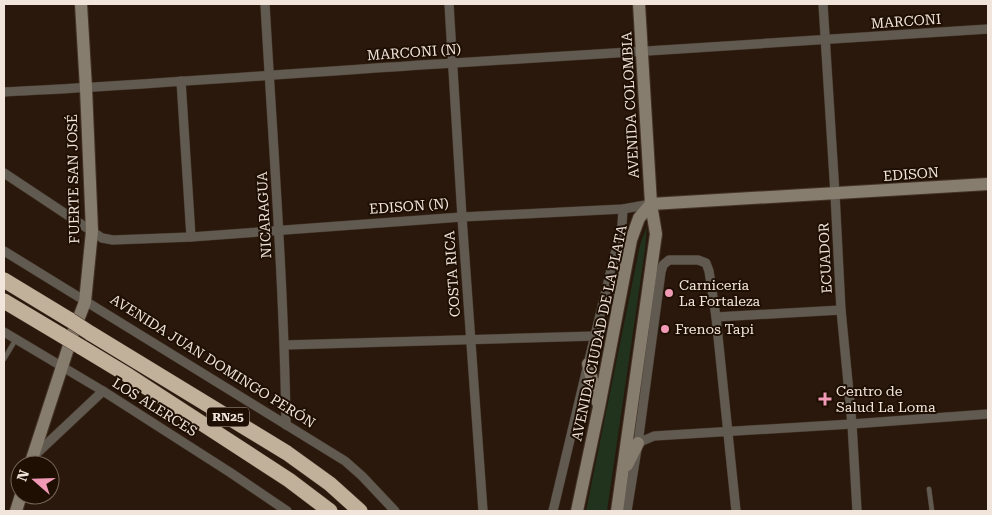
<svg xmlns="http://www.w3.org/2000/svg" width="992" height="515" font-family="'Roboto Serif',serif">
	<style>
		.green { fill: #21321d }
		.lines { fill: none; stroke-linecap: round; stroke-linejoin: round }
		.lane-casing { stroke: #453528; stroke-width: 5.5 }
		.street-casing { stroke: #453528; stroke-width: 10 }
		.secondary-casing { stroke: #453528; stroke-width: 14 }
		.highway-casing { stroke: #453528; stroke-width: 16 }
		.lane { stroke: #605a51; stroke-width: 4.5 }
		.street { stroke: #605a51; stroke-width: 9 }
		.secondary { stroke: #877d6f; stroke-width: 12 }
		.highway { stroke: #c1b19b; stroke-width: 15 }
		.highway-bridge-casing { stroke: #453528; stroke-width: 16; stroke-linecap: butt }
		.highway-bridge { stroke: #c1b19b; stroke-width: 15 }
		.poi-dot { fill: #f09ab6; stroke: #1f0f03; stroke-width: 2 }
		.labels { text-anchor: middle; stroke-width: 4; stroke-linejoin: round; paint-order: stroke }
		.shield { fill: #1f0f03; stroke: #b1a49a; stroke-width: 1 }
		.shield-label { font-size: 12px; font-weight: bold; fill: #f0e4db }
		.street-label { font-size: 14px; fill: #f0e4db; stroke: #1f0f03 }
		.poi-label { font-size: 14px; fill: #f0e4db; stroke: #1f0f03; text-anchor: start }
	</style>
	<rect width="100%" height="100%" fill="#29180b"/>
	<polygon class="green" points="647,226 645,250 607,511 586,511 640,245"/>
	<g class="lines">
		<defs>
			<g id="lane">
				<polyline points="4,359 16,339"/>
				<polyline points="929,489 932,511"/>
			</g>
			<g id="street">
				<path d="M265,4C273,144 284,285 286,425"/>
				<polyline points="449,4 462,217 483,511"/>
				<polyline points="823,4 835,194 841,310 852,424 857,511"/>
				<polyline points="181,81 191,237"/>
				<path d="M4,92C154,85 304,72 454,63C632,51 810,42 988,29"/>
				<polyline points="4,173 102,238 113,240 191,237 462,217 623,209 651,204"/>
				<polyline points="4,251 345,461 362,476 395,511"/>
				<polyline points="716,317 841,310"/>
				<polyline points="4,332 103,391 231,473 287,511"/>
				<polyline points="285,345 595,336"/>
				<polyline points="638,443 654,436 852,424 988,414"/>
				<polyline points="35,455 103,391"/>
				<polyline points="553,511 588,364 622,225 623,209"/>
				<polyline points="627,511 638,443 661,272 663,265 669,260 698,260 706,263 709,271 716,317 736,511"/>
			</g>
			<g id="secondary">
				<polyline points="651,204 988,184"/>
				<polyline points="588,364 598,403"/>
				<polyline points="30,465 73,333 85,302 92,231 86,88 81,4"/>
				<polyline points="627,465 638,443"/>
				<polyline points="16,511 21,495"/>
				<polyline points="577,511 599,407 631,240 639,218 651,204"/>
				<polyline points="617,511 656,234 651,204 639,4"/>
			</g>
			<g id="highway">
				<polyline points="4,280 70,320"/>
				<polyline points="4,301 61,335"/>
				<polyline points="90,333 287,453 330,484 360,511"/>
				<polyline points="81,347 129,376 289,480 330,511"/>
			</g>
		</defs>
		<use href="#lane" class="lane-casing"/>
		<use href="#street" class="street-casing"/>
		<use href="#secondary" class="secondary-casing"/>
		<use href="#highway" class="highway-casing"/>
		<use href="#lane" class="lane"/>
		<use href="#street" class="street"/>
		<use href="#secondary" class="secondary"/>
		<use href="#highway" class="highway"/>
		<defs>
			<g id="highway-bridge">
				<polyline points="70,320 90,333"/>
				<polyline points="61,335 81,347"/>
			</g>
		</defs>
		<use href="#highway-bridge" class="highway-bridge-casing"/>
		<use href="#highway-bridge" class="highway-bridge"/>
	</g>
	<g class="poi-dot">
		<circle cx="669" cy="293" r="5"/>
		<circle cx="665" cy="329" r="5"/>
		<path d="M822.5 391.5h5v5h5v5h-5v5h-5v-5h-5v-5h5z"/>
	</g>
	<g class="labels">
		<rect class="shield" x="207" y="407.5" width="42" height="19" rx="4"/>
		<g class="shield-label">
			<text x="228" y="421">RN25</text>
		</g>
		<g class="street-label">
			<text transform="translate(906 21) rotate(-4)" y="5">MARCONI</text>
			<text transform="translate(414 52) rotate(-4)" y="5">MARCONI (N)</text>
			<text transform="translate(630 105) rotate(-93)" y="5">AVENIDA COLOMBIA</text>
			<text transform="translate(911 174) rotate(-4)" y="5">EDISON</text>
			<text transform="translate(73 179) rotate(-91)" y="5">FUERTE SAN JOSÉ</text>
			<text transform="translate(409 206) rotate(-4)" y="5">EDISON (N)</text>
			<text transform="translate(264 215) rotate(-93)" y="5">NICARAGUA</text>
			<text transform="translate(825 258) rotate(-93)" y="5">ECUADOR</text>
			<text transform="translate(452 274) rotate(-94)" y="5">COSTA RICA</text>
			<text transform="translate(599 333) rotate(-78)" y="5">AVENIDA CIUDAD DE LA PLATA</text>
			<text transform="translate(213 361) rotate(32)" y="5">AVENIDA JUAN DOMINGO PERÓN</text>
			<text transform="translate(155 407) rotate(32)" y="5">LOS ALERCES</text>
		</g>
		<g class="poi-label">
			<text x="679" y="290">Carnicería<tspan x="679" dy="16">La Fortaleza</tspan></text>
			<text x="675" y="334">Frenos Tapi</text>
			<text x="836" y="396">Centro de<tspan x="836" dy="16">Salud La Loma</tspan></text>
		</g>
	</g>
	<rect width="992" height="515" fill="none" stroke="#f0e4db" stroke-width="10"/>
	<g transform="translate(35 480) rotate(290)"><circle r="24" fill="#1f0f03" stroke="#736459"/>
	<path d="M0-4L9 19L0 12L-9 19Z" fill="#f09ab6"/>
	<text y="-8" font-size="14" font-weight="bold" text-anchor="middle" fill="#f0e4db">N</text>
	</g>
</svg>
